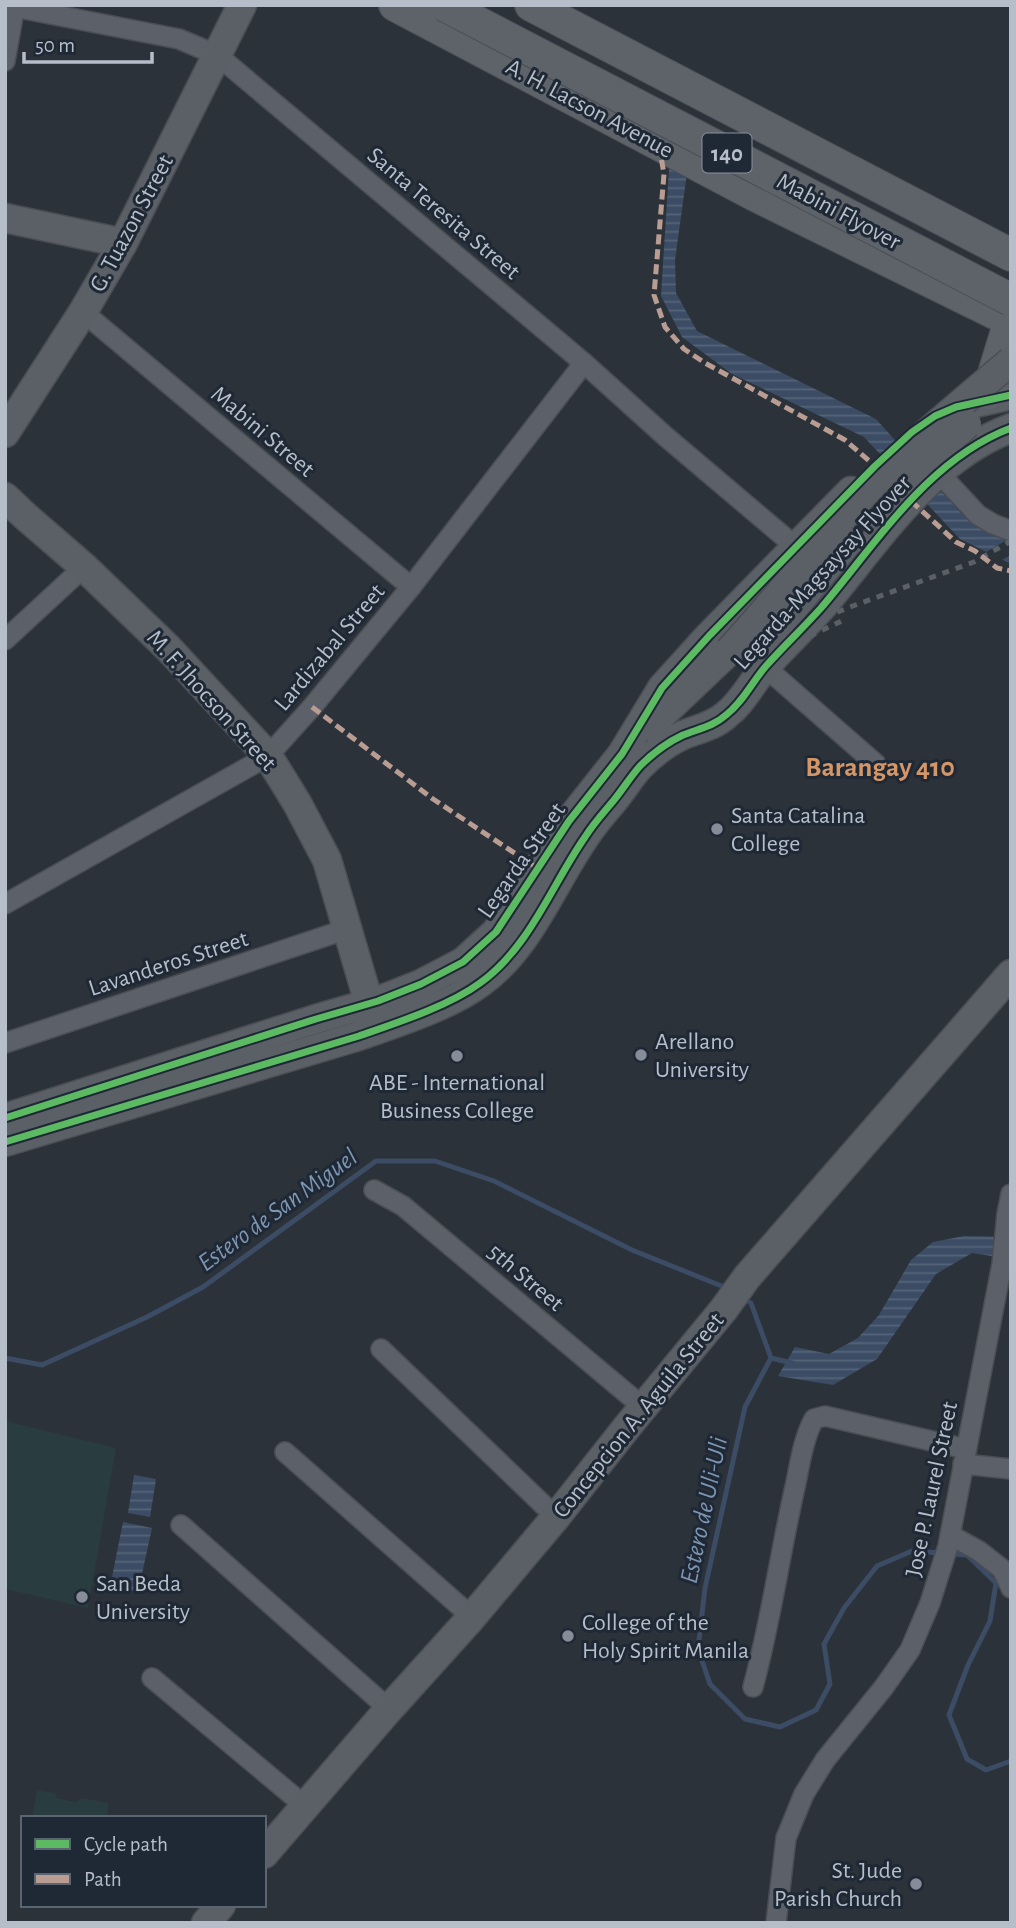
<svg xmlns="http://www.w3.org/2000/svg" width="1016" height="1928" font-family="'Alegreya Sans',sans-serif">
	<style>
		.green { fill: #293c40 }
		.water { fill: url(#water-rules) }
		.pier { fill: #2c323a }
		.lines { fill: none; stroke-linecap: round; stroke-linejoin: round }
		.stream { stroke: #3b4c64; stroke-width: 5 }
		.street-casing { stroke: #4a4e54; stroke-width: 22 }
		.secondary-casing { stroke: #4a4e54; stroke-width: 31 }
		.primary-casing { stroke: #4a4e57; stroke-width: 34 }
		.street { stroke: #5c6068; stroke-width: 19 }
		.secondary { stroke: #5b5f66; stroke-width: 28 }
		.primary { stroke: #5e636a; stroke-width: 32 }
		.rail { stroke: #5b5f66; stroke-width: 5; stroke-dasharray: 7 7; stroke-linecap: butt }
		.secondary-bridge-casing { stroke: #4a4e54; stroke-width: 31; stroke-linecap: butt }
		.primary-bridge-casing { stroke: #4a4e57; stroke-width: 34; stroke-linecap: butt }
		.secondary-bridge { stroke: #5b5f66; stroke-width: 28 }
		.primary-bridge { stroke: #5e636a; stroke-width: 32 }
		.quiet { stroke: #b99d93; stroke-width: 5; stroke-dasharray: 10 5; stroke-linecap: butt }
		.cycleway-casing { stroke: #1f2835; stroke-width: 11 }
		.cycleway { stroke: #5cba63; stroke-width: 7 }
		.poi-dot { fill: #868d98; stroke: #1f2835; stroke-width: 2.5 }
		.labels { text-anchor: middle; stroke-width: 6; stroke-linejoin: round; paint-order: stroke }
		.shield { fill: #1f2835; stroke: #89919d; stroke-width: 2 }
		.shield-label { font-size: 23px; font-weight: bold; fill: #b6beca }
		.street-label { font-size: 24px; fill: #b6beca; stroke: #1f2835 }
		.poi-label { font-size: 24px; fill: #b6beca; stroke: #1f2835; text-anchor: start }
		.water-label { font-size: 26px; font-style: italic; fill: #7e95b1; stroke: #1f2835 }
		.quarter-label { font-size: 28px; font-weight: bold; fill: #d49567; stroke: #1f2835 }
	</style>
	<defs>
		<pattern id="water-rules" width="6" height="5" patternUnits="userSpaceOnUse" patternTransform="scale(1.75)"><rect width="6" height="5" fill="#3b4c64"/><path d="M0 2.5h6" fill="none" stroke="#556479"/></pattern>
	</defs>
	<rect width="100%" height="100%" fill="#2c323a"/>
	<g class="green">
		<polygon points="5,1421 116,1448 88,1608 5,1589"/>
		<polygon points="37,1790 55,1793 57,1798 76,1802 82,1798 109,1803 106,1818 32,1818"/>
	</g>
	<g class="water">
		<polygon points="674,167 687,173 675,260 676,293 697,331 876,419 962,514 1011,543 1011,564 960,539 864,437 732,374 682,337 661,296 669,169"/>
		<polygon points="964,1236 1011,1237 1011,1259 972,1253 936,1274 877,1359 833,1385 778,1376 795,1347 829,1354 858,1338 879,1315 911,1260 933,1242"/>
		<polygon points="134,1475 156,1479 150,1517 128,1513"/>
		<polygon points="123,1522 152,1528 138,1592 110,1587"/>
	</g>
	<polygon class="pier" points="1010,538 1011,555 998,562 983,554"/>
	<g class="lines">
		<g class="stream">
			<polyline points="743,1298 751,1303 771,1358 745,1407 705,1588 698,1649 710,1684 745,1719 780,1727 816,1710 830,1684 824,1644 844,1608 877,1566 912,1551 940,1553"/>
			<polyline points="5,1358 42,1365 147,1317 203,1287 376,1161 435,1161 494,1181 632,1250 729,1289"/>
			<polyline points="771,1358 792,1363"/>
			<polyline points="950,1554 967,1555 996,1583 990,1621 968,1665 949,1715 967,1759 986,1770 1011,1761"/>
		</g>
		<defs>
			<g id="street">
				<polyline points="14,7 179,39 217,55 584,363 665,436 796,547"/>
				<polyline points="5,61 15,5"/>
				<polyline points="83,312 411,587"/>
				<polyline points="939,473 978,515 993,524 1011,531"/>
				<polyline points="5,640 84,567"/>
				<polyline points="765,667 876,764"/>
				<polyline points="5,904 268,756 312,707 411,587 584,363"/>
				<polyline points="5,1043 347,929"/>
				<polyline points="374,1190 403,1206 643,1407"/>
				<polyline points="381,1349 556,1517"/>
				<polyline points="285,1452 472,1617"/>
				<polyline points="963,1464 1011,1469"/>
				<polyline points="181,1525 389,1709"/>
				<polyline points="950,1535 979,1551 1002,1569 1011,1588"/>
				<polyline points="152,1678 305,1806"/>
				<path d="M753,1687C771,1621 780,1553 795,1487C800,1464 803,1439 814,1419L825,1416L966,1449"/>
				<polyline points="776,1923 786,1838 804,1794 825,1760 884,1687 910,1650 930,1603 948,1546 1002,1264 1007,1214 1011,1194"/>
			</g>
			<g id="secondary">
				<polyline points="5,218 123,243"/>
				<polyline points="966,405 1011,395"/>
				<polyline points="5,433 83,312 123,243 242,5"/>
				<polyline points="5,497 25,516 84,567 168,648 268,756 297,803 327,860 374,1020"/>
				<polyline points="650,726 729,651"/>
				<polyline points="5,1118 316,1019 378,1001 421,984 463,962 496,932 569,821 622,754 662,688 709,636 851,491"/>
				<path d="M5,1142L359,1036C396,1023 449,1006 480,983C530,947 551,886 585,837C593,824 604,812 614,800C623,789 631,776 640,766C652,754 668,742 683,735C698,729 714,726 726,715C743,702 752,682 766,666C784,646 803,628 821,608C876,544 928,459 1011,428"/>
				<polyline points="264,1854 389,1709 472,1617 556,1517 627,1427 724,1309 747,1277 1011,974"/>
				<polyline points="206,1923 221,1905"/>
			</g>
			<g id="primary">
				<polyline points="395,5 755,195 1011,321"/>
				<polyline points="531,5 1011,255"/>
				<polyline points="988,393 1010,321"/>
			</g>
		</defs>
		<use href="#street" class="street-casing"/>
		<use href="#secondary" class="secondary-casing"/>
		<use href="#primary" class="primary-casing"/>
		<use href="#street" class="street"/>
		<use href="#secondary" class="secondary"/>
		<use href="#primary" class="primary"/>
		<g class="rail">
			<polyline points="746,666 844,620"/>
			<polyline points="5,1113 262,1055 327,1036 387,1011 443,979 496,938 536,890 645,748 702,689 740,658 789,632 850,607 974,562 1011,541"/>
		</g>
		<defs>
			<g id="secondary-bridge">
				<polyline points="904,481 967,424"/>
				<polyline points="776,629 848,542"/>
				<path d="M729,651C773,604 812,553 854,505C901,452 957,407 1011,361"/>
			</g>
			<polyline id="primary-bridge" points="444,5 1011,300"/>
		</defs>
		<use href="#secondary-bridge" class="secondary-bridge-casing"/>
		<use href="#primary-bridge" class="primary-bridge-casing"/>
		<use href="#secondary-bridge" class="secondary-bridge"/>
		<use href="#primary-bridge" class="primary-bridge"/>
		<g class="quiet">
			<polyline points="659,145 664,174 654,295 665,327 684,349 705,363 845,440 875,466"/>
			<polyline points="911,501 956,542 975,551 997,568 1011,571"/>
			<polyline points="312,707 433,799 537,868"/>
		</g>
		<defs>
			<g id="cycleway">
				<polyline points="5,1118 316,1019 378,1001 421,984 463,962 496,932 569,821 622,754 662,688 709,636 875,466 912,432 935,416 956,407 1011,395"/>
				<path d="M5,1142L359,1036C396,1023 449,1006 480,983C530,947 551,886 585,837C593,824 604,812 614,800C623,789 631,776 640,766C652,754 668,742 683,735C698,729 714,726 726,715C743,702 752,682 766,666C784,646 803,628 821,608C876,544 928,459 1011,428"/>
			</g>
		</defs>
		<use href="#cycleway" class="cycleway-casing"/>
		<use href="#cycleway" class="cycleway"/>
	</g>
	<g class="poi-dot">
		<circle cx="717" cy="829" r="7"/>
		<circle cx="641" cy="1055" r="7"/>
		<circle cx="457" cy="1056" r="7"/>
		<circle cx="82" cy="1597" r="7"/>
		<circle cx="568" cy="1636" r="7"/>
		<circle cx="916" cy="1884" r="7"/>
	</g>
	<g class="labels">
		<rect class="shield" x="702.5" y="133.5" width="49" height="39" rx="5"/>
		<g class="shield-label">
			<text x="727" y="161">140</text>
		</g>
		<g class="street-label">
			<text transform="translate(590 108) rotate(28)" y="8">A. H. Lacson Avenue</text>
			<text transform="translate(839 211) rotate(28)" y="8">Mabini Flyover</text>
			<text transform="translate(444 213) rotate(40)" y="8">Santa Teresita Street</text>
			<text transform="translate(131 223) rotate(-62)" y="8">G. Tuazon Street</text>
			<text transform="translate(263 431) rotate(40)" y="8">Mabini Street</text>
			<text transform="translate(822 572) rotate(-48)" y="8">Legarda-Magsaysay Flyover</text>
			<text transform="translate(329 647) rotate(-50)" y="8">Lardizabal Street</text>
			<text transform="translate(212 700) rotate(48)" y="8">M. F. Jhocson Street</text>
			<text transform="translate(521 860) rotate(-55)" y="8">Legarda Street</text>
			<text transform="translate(168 963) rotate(-18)" y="8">Lavanderos Street</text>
			<text transform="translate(526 1277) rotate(40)" y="8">5th Street</text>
			<text transform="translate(638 1415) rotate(-51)" y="8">Concepcion A. Aguila Street</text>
			<text transform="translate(931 1489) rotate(-78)" y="8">Jose P. Laurel Street</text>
		</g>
		<g class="poi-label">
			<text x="731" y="823">Santa Catalina<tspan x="731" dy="28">College</tspan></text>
			<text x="655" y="1049">Arellano<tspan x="655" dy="28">University</tspan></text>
			<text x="457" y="1090" text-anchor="middle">ABE - International<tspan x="457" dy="28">Business College</tspan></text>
			<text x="96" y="1591">San Beda<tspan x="96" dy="28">University</tspan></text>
			<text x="582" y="1630">College of the<tspan x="582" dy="28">Holy Spirit Manila</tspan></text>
			<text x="902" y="1878" text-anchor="end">St. Jude<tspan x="902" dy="28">Parish Church</tspan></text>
		</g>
		<g class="water-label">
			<text transform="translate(277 1209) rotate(-36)" y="9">Estero de San Miguel</text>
			<text transform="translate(703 1510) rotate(-78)" y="9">Estero de Uli-Uli</text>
		</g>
		<g class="quarter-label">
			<text x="880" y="776">Barangay 410</text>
		</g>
	</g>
	<rect width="1016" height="1928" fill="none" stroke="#b6beca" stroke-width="14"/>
	<rect x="21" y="1816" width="245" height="91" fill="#1f2835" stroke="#5b6471" stroke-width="2"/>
	<rect x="35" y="1839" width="35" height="10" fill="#5cba63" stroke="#5b6471" stroke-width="2"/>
	<text x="84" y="1851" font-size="21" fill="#b6beca">Cycle path</text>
	<rect x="35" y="1874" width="35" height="10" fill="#b99d93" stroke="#5b6471" stroke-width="2"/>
	<text x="84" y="1886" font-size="21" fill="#b6beca">Path</text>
	<path d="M24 52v10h128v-10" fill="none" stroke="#b6beca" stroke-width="3.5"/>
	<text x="35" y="52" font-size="21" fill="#b6beca" stroke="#1f2835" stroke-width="5" paint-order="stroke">50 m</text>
</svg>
